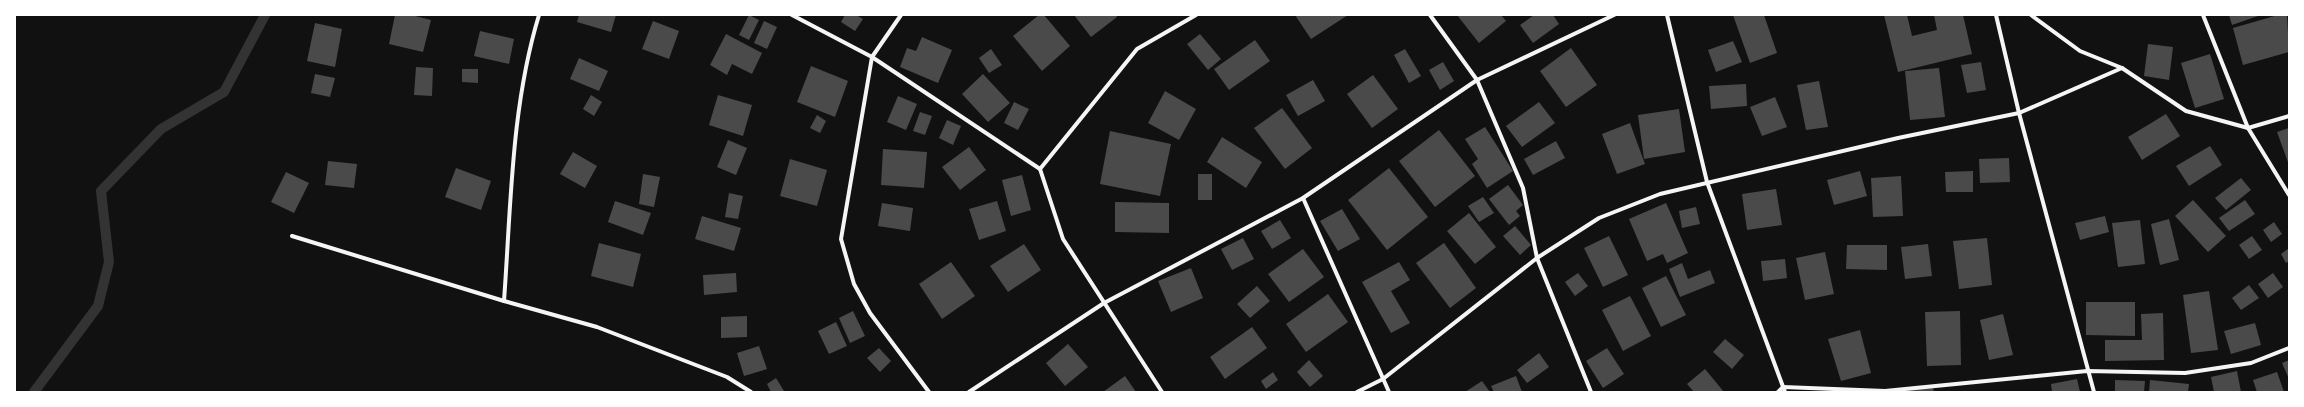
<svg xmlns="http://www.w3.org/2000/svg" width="2304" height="407" font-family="'Alegreya Sans',sans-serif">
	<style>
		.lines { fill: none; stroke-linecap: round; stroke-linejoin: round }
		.stream { stroke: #333; stroke-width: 10 }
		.building { fill: #4a4a4a }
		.minor { stroke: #f5f5f5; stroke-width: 4 }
	</style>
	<rect width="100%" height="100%" fill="#111"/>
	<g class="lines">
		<polyline class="stream" points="34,392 98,306 109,262 101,191 161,129 224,92 265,15"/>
	</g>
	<g class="building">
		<polygon points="395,15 411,15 431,20 423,52 389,44"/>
		<polygon points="579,15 616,15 611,32 577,22"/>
		<polygon points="749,15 759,20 749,40 739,35"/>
		<polygon points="845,15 856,15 863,19 855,31 841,22"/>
		<polygon points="1039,15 1044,15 1070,46 1042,71 1013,36"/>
		<polygon points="1074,15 1116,15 1117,17 1091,37"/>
		<polygon points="1295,15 1348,15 1311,39"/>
		<polygon points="1457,15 1501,15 1506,21 1479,43"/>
		<polygon points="1534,15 1553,15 1559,24 1533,43 1520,25"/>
		<polygon points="1733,15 1764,15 1777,53 1750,63"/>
		<polygon points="1884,15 1907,15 1912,36 1937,30 1934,15 1963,15 1972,54 1898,72"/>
		<polygon points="2229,15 2261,15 2232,25"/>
		<polygon points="2278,15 2287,15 2289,52 2243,65 2233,28"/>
		<polygon points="653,21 679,31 669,59 642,49"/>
		<polygon points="764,21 777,27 767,49 754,43"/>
		<polygon points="315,23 342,29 335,67 307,61"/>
		<polygon points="480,31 514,39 509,64 474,56"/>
		<polygon points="726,34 762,53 752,74 732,64 727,75 710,65"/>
		<polygon points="1200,34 1221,59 1208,70 1187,44"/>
		<polygon points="922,37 952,50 938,83 900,67 907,48 916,51"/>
		<polygon points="1255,40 1270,61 1229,90 1214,69"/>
		<polygon points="1733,41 1742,62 1716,72 1708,50"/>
		<polygon points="2148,44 2173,47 2169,80 2144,76"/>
		<polygon points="1571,48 1597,85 1566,107 1540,71"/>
		<polygon points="991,49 1002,65 989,73 979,58"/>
		<polygon points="1405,49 1421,76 1409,83 1394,55"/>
		<polygon points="2210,54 2224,99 2195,108 2181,63"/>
		<polygon points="579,58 608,71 599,91 570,79"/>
		<polygon points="1443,62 1454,81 1440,90 1429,70"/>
		<polygon points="1981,62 1986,90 1967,93 1961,65"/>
		<polygon points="811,66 848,81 835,117 797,102"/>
		<polygon points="416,67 433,68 432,96 414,95"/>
		<polygon points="1939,68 1945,117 1910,120 1905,71"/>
		<polygon points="462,69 478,69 478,83 462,82"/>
		<polygon points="315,74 335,78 330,97 311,93"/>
		<polygon points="983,74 1010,103 988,122 962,94"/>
		<polygon points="1373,75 1398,109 1372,128 1347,94"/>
		<polygon points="1313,80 1325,101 1298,116 1286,95"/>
		<polygon points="1819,81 1828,127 1806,130 1797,85"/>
		<polygon points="1746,84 1747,106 1711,109 1709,86"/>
		<polygon points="1165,91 1196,109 1179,140 1148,123"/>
		<polygon points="591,95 602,102 594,116 583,109"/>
		<polygon points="718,95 752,105 743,136 709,125"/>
		<polygon points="898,96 917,104 906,130 887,122"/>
		<polygon points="1775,97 1787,127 1762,136 1750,107"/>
		<polygon points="1014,102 1029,109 1018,130 1004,123"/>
		<polygon points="1539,102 1555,123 1522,147 1506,126"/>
		<polygon points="1282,108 1312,148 1285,169 1254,128"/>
		<polygon points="1679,109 1685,152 1644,159 1638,115"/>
		<polygon points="920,112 932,116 925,135 913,131"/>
		<polygon points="2166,114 2180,136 2142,160 2128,137"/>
		<polygon points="817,115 826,121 820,133 810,128"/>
		<polygon points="947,120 961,126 953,145 939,138"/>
		<polygon points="1630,123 1645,164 1617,174 1602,134"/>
		<polygon points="1485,127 1513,171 1487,188 1472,164 1478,159 1465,139"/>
		<polygon points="2289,128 2289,165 2277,132"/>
		<polygon points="1439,130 1475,176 1435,207 1399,161"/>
		<polygon points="1110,131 1171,144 1160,196 1100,184"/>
		<polygon points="1222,137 1262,162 1246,188 1207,162"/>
		<polygon points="728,140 747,148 736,175 717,167"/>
		<polygon points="1556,141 1565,158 1533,175 1524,159"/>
		<polygon points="2210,146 2222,165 2189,186 2176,166"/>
		<polygon points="969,147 986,170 960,190 942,167"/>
		<polygon points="883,149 927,152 924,188 881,185"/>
		<polygon points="573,152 597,166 585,188 560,174"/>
		<polygon points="2009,158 2010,182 1980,183 1979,159"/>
		<polygon points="790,159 827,170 817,206 780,196"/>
		<polygon points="328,161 357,164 354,188 325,185"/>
		<polygon points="456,168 491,181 481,210 445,197"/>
		<polygon points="1389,168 1428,217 1387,250 1348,200"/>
		<polygon points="1860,171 1867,196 1834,205 1827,180"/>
		<polygon points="1973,171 1973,192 1946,192 1945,172"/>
		<polygon points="286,172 309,183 294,213 271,202"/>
		<polygon points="643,174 660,177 654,207 639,204"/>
		<rect x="1198" y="174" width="14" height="26"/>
		<polygon points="1022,175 1031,210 1011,216 1002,180"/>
		<polygon points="1901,176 1903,216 1873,217 1871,178"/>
		<polygon points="2241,178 2251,190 2226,210 2215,198"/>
		<polygon points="1508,185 1523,205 1516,211 1520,216 1509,225 1489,199"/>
		<polygon points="1776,189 1782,225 1747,230 1742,194"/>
		<polygon points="729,193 743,196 738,219 725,217"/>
		<polygon points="1483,197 1494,213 1479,222 1468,206"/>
		<polygon points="2193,200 2226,236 2208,252 2175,216"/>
		<polygon points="2245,200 2255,214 2229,231 2219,218"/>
		<polygon points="615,201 651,213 643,235 608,222"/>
		<polygon points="997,201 1006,231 979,240 969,209"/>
		<polygon points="1115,202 1169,203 1169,233 1115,232"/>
		<polygon points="882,203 913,208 910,231 878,226"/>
		<polygon points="1666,203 1688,253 1667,263 1663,254 1647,261 1629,219"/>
		<polygon points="1696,207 1700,224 1682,228 1679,211"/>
		<polygon points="1342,209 1360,239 1338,251 1320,221"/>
		<polygon points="1469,213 1496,247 1475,264 1447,231"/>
		<polygon points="702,216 741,228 734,251 695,239"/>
		<polygon points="2105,216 2109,232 2080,240 2075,223"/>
		<polygon points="2169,219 2179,260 2160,265 2151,224"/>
		<polygon points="1280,220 1291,238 1272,249 1261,231"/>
		<polygon points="2140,220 2145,264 2118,267 2112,223"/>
		<polygon points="2274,222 2282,234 2271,242 2263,230"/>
		<polygon points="1515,226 1531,245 1520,255 1503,236"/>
		<polygon points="1609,236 1628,275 1603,287 1584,248"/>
		<polygon points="2252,236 2262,250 2249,259 2239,245"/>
		<polygon points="1243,238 1254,259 1232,270 1221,249"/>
		<polygon points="1987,238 1992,285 1959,289 1953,241"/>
		<polygon points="599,243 641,254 633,287 591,276"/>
		<polygon points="1444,243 1476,288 1450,308 1416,263"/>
		<polygon points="1024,244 1041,270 1008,292 990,266"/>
		<polygon points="1928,244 1932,276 1905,279 1901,247"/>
		<polygon points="1847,245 1887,245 1887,270 1846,269"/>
		<polygon points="2289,248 2289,261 2286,263 2281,254"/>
		<polygon points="1303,249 1324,277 1289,302 1268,274"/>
		<polygon points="1825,252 1834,294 1805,300 1796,258"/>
		<polygon points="1785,259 1787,278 1763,281 1761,261"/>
		<polygon points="951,262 975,296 942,319 919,284"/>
		<polygon points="1399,262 1410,280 1391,291 1410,323 1391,333 1362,282"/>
		<polygon points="1682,263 1688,279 1710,270 1715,283 1680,297 1669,269"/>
		<polygon points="1191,268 1203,298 1171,312 1158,281"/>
		<polygon points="736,273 737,292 704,295 703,275"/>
		<polygon points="1578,273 1588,286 1575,296 1565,282"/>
		<polygon points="2273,273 2283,287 2268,298 2258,284"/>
		<polygon points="1666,276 1686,315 1661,327 1642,288"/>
		<polygon points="2249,285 2259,298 2241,310 2232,298"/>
		<polygon points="1257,286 1270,301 1250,318 1237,304"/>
		<polygon points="2209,291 2218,350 2191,353 2183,295"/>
		<polygon points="1328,294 1348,322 1306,352 1286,324"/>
		<polygon points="1630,296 1651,336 1623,351 1602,310"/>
		<polygon points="2086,302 2135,302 2135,336 2086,335"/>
		<polygon points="853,311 865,336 850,343 839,318"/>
		<polygon points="1960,311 1961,365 1927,366 1925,312"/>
		<polygon points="2163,313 2164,360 2105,361 2105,340 2142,340 2141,314"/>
		<polygon points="2003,314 2013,355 1989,360 1980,320"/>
		<polygon points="747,316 747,337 721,338 721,317"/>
		<polygon points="836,322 847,346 829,354 818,331"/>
		<polygon points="2255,323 2261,345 2231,354 2224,331"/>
		<polygon points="1252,327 1267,348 1225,379 1210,357"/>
		<polygon points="1860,330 1871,373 1841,381 1828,339"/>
		<polygon points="1725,339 1744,355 1732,369 1713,352"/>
		<polygon points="1068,344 1088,367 1065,386 1046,363"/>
		<polygon points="759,346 767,369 744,376 737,353"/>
		<polygon points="879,348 891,361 880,372 867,358"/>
		<polygon points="1607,348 1624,374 1603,388 1586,361"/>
		<polygon points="1539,353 1549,367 1527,383 1517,370"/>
		<polygon points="1309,360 1323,376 1310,387 1297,372"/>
		<polygon points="2289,360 2289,379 2282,363"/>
		<polygon points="1705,369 1724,392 1694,392 1687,384"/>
		<polygon points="2237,371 2241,392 2214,392 2211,377"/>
		<polygon points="1273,372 1278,380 1266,389 1261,381"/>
		<polygon points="2277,372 2284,392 2257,392 2253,380"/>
		<polygon points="1125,376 1136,392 1103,392"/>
		<polygon points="1516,376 1522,392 1494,392 1491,386"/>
		<polygon points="776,378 784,391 783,392 771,392 767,384"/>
		<polygon points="2077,379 2080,392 2052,392 2051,384"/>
		<polygon points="2115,380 2145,381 2144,392 2115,392"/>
		<polygon points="2150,380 2189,384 2188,392 2149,392"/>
		<polygon points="1482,381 1490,392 1465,392"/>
		<polygon points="1933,388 1934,392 1904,392 1904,390"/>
	</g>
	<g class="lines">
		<g class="minor">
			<polyline points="792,15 872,57 1040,169"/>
			<polyline points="901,15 872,57 841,239 854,284 870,313 929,392"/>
			<polyline points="1430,15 1477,80 1523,188 1537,258 1591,392"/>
			<polyline points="1667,15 1707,182 1785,392"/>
			<polyline points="1996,15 2019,113 2094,392"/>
			<polyline points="2031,15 2080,51 2122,68 2186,111 2248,128 2289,195"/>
			<polyline points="2203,15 2248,128 2289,116"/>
			<polyline points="1303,198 1389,392"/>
			<polyline points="292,236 504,301 597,327 727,377 751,392"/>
			<path d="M504,301C511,206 511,107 539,15"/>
			<polyline points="969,392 1104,303 1303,198 1477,80 1614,15"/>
			<polyline points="1162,392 1063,239 1040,169 1137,49 1196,15"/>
			<polyline points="1357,392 1383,379 1537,258 1599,218 1660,194 1898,138 2019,113 2122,68"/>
			<polyline points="1778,392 1783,387 1885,391 2087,371 2185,373 2251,363 2289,348"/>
		</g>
	</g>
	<rect width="2304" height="407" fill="none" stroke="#ffffff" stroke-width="32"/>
</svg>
